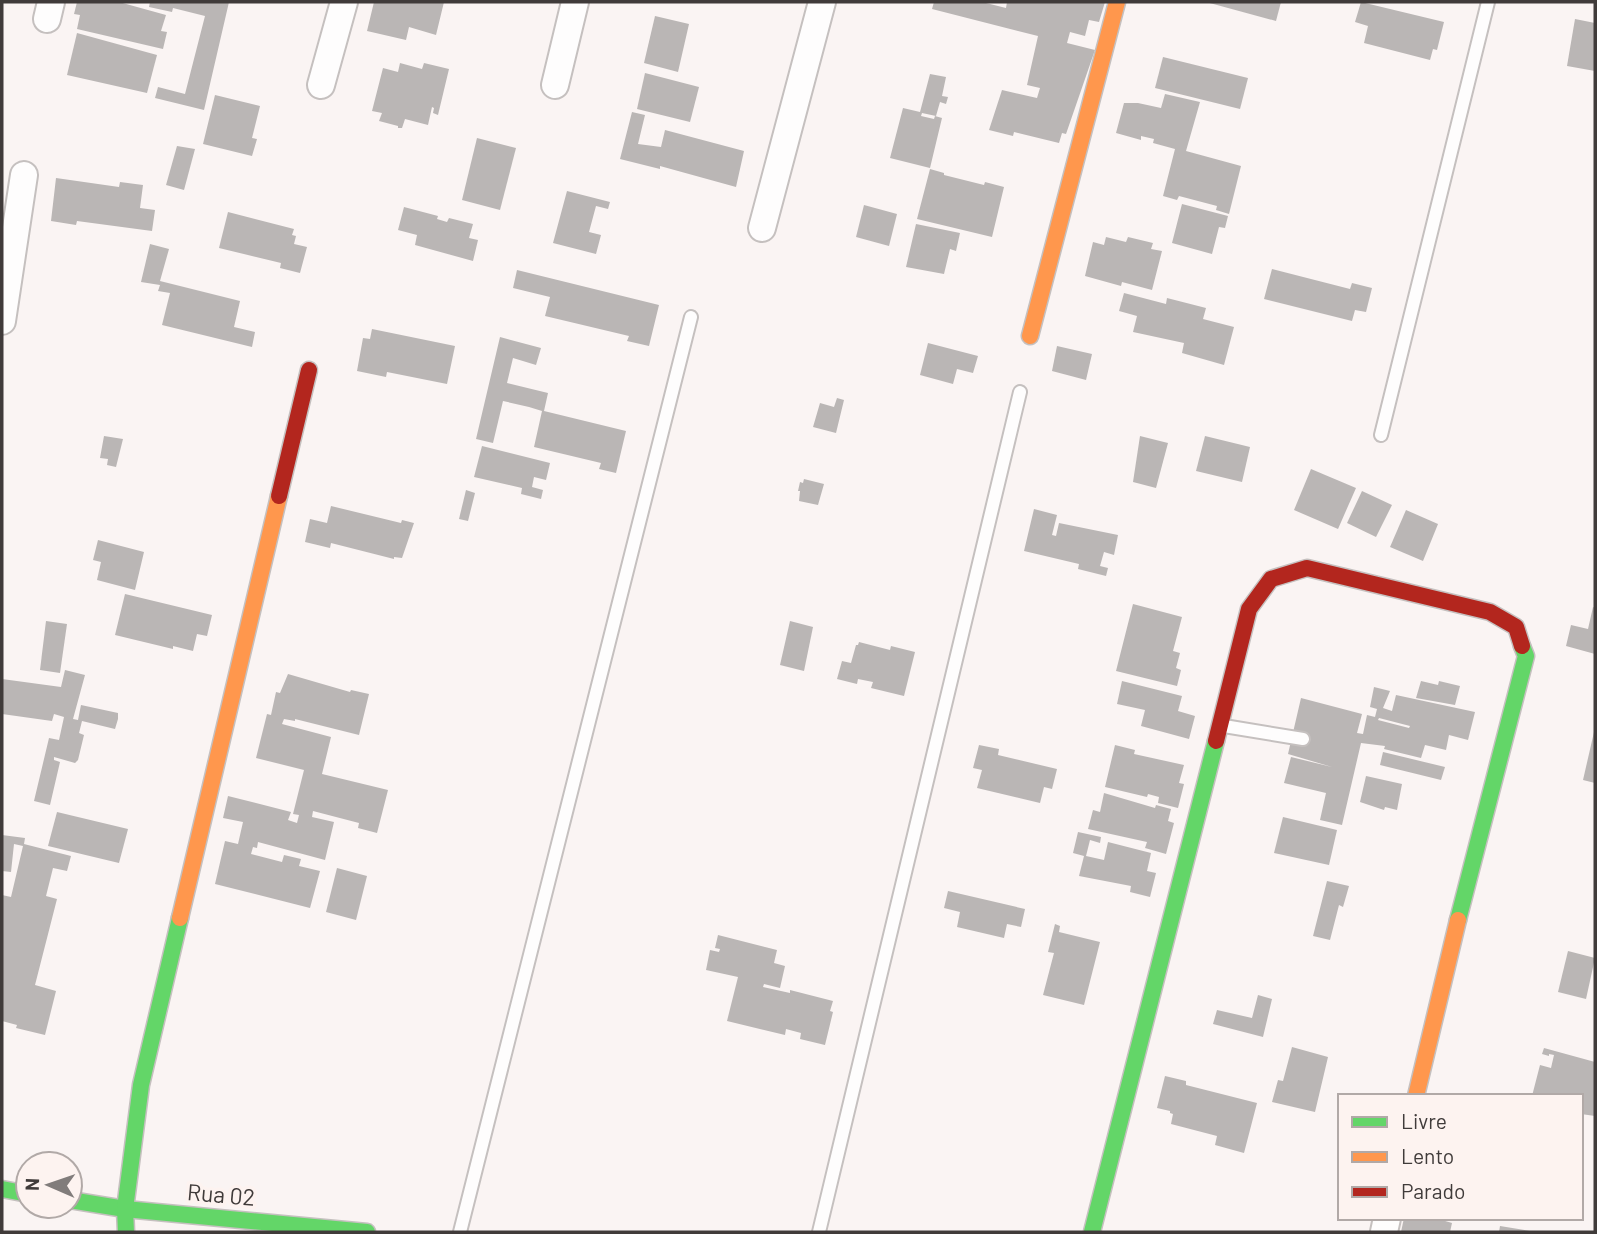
<svg xmlns="http://www.w3.org/2000/svg" width="1597" height="1234" font-family="Barlow,sans-serif">
	<style>
		.building { fill: #bab6b5; fill-rule: evenodd }
		.lines { fill: none; stroke-linecap: round; stroke-linejoin: round }
		.lane-casing { stroke: #c5c0bf; stroke-width: 16 }
		.street-casing { stroke: #c5c0bf; stroke-width: 30 }
		.fast-casing { stroke: #c5c0bf; stroke-width: 19 }
		.slow-casing { stroke: #c5c0bf; stroke-width: 19 }
		.jam-casing { stroke: #c5c0bf; stroke-width: 19 }
		.lane { stroke: #fefdfd; stroke-width: 12 }
		.street { stroke: #fefdfd; stroke-width: 26 }
		.fast { stroke: #63d668; stroke-width: 16 }
		.slow { stroke: #ff974d; stroke-width: 16 }
		.jam { stroke: #b3261e; stroke-width: 16 }
		.labels { text-anchor: middle; stroke-width: 7; stroke-linejoin: round; paint-order: stroke }
		.street-label { font-size: 23px; fill: #403b3a; stroke: #fdf3f0 }
	</style>
	<rect width="100%" height="100%" fill="#faf4f3"/>
	<g class="building">
		<polygon points="77,2 119,2 166,15 161,31 167,32 163,49 77,29 80,15 74,14"/>
		<polygon points="150,2 229,2 204,110 155,98 158,87 185,94 205,16 173,8 172,12 149,7"/>
		<polygon points="374,2 444,2 436,35 409,27 406,40 367,31"/>
		<polygon points="934,2 982,2 1006,8 1007,2 1105,2 1099,22 1089,20 1085,36 1070,32 1067,43 1095,50 1066,134 1062,133 1059,143 1014,132 1013,136 989,130 1002,90 1037,98 1040,88 1027,85 1038,36 932,9"/>
		<polygon points="1206,2 1281,2 1276,21"/>
		<polygon points="1361,2 1444,22 1437,50 1433,49 1430,60 1364,43 1368,26 1355,22"/>
		<polygon points="655,16 689,24 678,72 644,63"/>
		<polygon points="1575,19 1595,23 1595,71 1567,66"/>
		<polygon points="77,33 157,55 147,93 67,75"/>
		<polygon points="1163,57 1248,78 1240,109 1155,88"/>
		<polygon points="400,63 422,69 424,63 449,69 438,115 433,113 434,108 432,107 428,125 405,119 402,128 398,128 398,126 379,121 382,113 372,111 383,68 398,72"/>
		<polygon points="645,73 699,87 690,122 637,109"/>
		<polygon points="930,74 946,77 942,96 948,97 946,104 940,102 936,116 922,113 921,116 934,119 935,116 942,118 930,168 890,158 903,108 920,112"/>
		<polygon points="1165,94 1200,102 1186,151 1241,166 1229,214 1216,210 1217,206 1179,196 1177,200 1163,196 1175,149 1153,143 1154,139 1141,136 1141,140 1116,133 1124,103 1138,103 1161,108"/>
		<polygon points="215,95 260,106 252,138 257,139 252,156 203,144"/>
		<polygon points="632,112 645,115 638,144 661,147 665,130 744,151 736,187 660,166 660,169 620,159"/>
		<polygon points="477,138 516,148 500,210 462,200"/>
		<polygon points="177,146 195,149 184,190 166,185"/>
		<polygon points="930,169 944,173 944,175 984,185 985,182 1004,187 992,237 917,219"/>
		<polygon points="56,178 119,187 120,182 143,185 140,208 155,210 152,231 77,221 76,225 51,221"/>
		<polygon points="567,191 610,202 608,209 596,206 589,232 601,235 596,254 553,243"/>
		<polygon points="1182,204 1228,216 1225,228 1219,227 1212,254 1172,243"/>
		<polygon points="864,205 897,214 889,246 856,237"/>
		<polygon points="404,207 438,216 437,219 447,222 449,218 473,224 469,238 478,240 473,261 415,245 417,235 398,230"/>
		<polygon points="228,212 294,229 292,235 296,236 294,244 307,247 300,273 280,268 281,263 219,248"/>
		<polygon points="916,224 960,233 956,251 950,249 944,274 906,267"/>
		<polygon points="1106,237 1126,242 1128,237 1153,243 1151,249 1162,251 1152,290 1122,282 1121,286 1085,276 1093,242 1104,245"/>
		<polygon points="150,244 169,249 160,281 240,301 234,327 255,332 252,347 162,325 170,293 158,291 160,285 141,282"/>
		<polygon points="1272,269 1350,289 1352,283 1372,288 1366,312 1355,310 1352,321 1264,299"/>
		<polygon points="517,270 659,305 649,346 627,341 629,336 545,316 550,297 513,288"/>
		<polygon points="1124,293 1166,304 1167,298 1206,308 1203,319 1234,327 1224,365 1182,353 1184,343 1133,332 1137,316 1119,311"/>
		<polygon points="372,329 455,346 447,384 387,372 386,377 357,371 363,338 370,339"/>
		<polygon points="500,337 541,348 536,365 513,358 507,383 548,393 544,411 626,431 616,473 599,469 601,463 534,447 542,411 529,407 503,401 493,443 476,439"/>
		<polygon points="928,343 978,356 973,373 957,369 953,384 920,375"/>
		<polygon points="1057,346 1092,354 1086,380 1052,371"/>
		<polygon points="837,398 844,400 836,433 813,427 820,403 834,407"/>
		<polygon points="104,436 123,439 116,467 107,465 108,459 100,458"/>
		<polygon points="1140,436 1168,443 1156,488 1133,482"/>
		<polygon points="1205,436 1250,447 1242,482 1196,471"/>
		<polygon points="482,446 550,463 546,480 534,477 532,487 543,490 541,499 521,494 522,488 474,477"/>
		<polygon points="1311,469 1356,488 1338,529 1294,510"/>
		<polygon points="804,479 824,484 818,505 799,501 800,491 798,491 800,482 803,483"/>
		<polygon points="466,490 475,493 468,521 459,519"/>
		<polygon points="1362,491 1392,505 1376,537 1347,523"/>
		<polygon points="331,506 401,523 402,520 414,523 402,558 394,557 394,559 331,543 330,548 305,542 310,519 327,523"/>
		<polygon points="1034,509 1057,515 1052,535 1056,536 1059,523 1118,535 1114,555 1104,552 1100,566 1108,568 1106,576 1078,569 1079,564 1024,551"/>
		<polygon points="1406,510 1438,524 1423,561 1390,547"/>
		<polygon points="98,540 144,552 135,590 97,580 101,562 93,560"/>
		<polygon points="125,594 212,615 207,636 197,634 193,651 173,646 173,649 115,635"/>
		<polygon points="1133,604 1182,617 1173,651 1180,653 1176,668 1181,670 1177,686 1116,671"/>
		<polygon points="1593,607 1595,608 1595,654 1566,646 1571,625 1588,629"/>
		<polygon points="46,621 67,624 60,673 40,670"/>
		<polygon points="790,621 813,627 804,671 780,665"/>
		<polygon points="859,642 890,650 891,646 915,652 904,696 871,688 873,682 858,679 857,684 837,679 842,661 851,663 856,645 858,645"/>
		<polygon points="65,670 85,675 73,719 78,720 81,705 118,713 118,719 115,729 82,721 79,733 84,735 78,760 75,763 54,757 54,760 60,762 50,805 34,801 49,738 59,740 64,717 54,714 52,721 2,714 2,679 61,687"/>
		<polygon points="288,674 350,692 351,690 369,694 359,735 295,719 295,721 284,719 282,724 331,737 322,774 388,790 377,833 358,828 359,823 313,811 312,817 334,822 325,860 258,842 257,848 253,847 251,854 282,862 284,855 301,859 299,866 320,871 310,908 215,884 225,841 238,844 243,822 223,818 228,796 291,812 288,820 297,823 299,815 293,814 304,770 256,758 267,714 271,715 276,692 280,693"/>
		<polygon points="1122,681 1182,696 1178,711 1195,716 1189,739 1141,726 1145,710 1117,704"/>
		<polygon points="1421,681 1438,685 1439,681 1460,686 1455,705 1416,698"/>
		<path d="M1374,687L1390,691L1383,708L1392,711L1396,695L1475,712L1468,740L1449,735L1446,750L1425,745L1421,758L1384,749L1385,746L1361,743L1342,825L1320,820L1326,793L1284,783L1291,757L1332,767L1288,754L1301,698L1362,714L1357,733L1363,734L1367,715L1375,717L1377,709L1370,707ZM1379,718L1410,726L1409,728L1378,720Z"/>
		<polygon points="1594,732 1595,732 1595,783 1583,780"/>
		<polygon points="979,745 999,749 998,755 1057,769 1052,789 1044,787 1040,803 977,788 982,770 973,768"/>
		<polygon points="1115,745 1135,750 1134,754 1184,765 1179,783 1184,784 1178,808 1158,803 1159,797 1148,794 1147,797 1105,787"/>
		<polygon points="1383,752 1445,767 1441,780 1380,765"/>
		<polygon points="1366,776 1402,784 1397,810 1385,807 1384,810 1360,802"/>
		<polygon points="1104,793 1155,808 1156,805 1171,809 1168,821 1174,823 1166,854 1145,848 1147,842 1088,829 1093,810 1100,812"/>
		<polygon points="57,812 128,829 119,863 48,846"/>
		<polygon points="1283,817 1337,830 1329,865 1274,853"/>
		<polygon points="1078,832 1101,837 1100,843 1090,840 1086,856 1104,860 1108,842 1151,853 1147,871 1156,873 1150,897 1130,892 1131,886 1079,876 1084,856 1073,853"/>
		<polygon points="2,835 25,838 24,844 71,856 67,871 53,868 46,896 57,899 35,985 56,991 45,1035 16,1028 17,1025 2,1021 2,895 11,897 23,846 14,844 11,872 2,871"/>
		<polygon points="337,868 367,876 356,920 326,912"/>
		<polygon points="1327,881 1349,886 1343,907 1339,905 1330,940 1313,936"/>
		<polygon points="948,891 1025,909 1021,927 1007,924 1004,938 957,927 960,912 944,908"/>
		<polygon points="1055,924 1060,926 1059,932 1100,942 1084,1005 1043,995 1054,953 1048,952"/>
		<polygon points="718,935 777,950 774,963 785,966 780,988 764,984 763,987 790,993 790,990 833,1001 830,1011 833,1012 825,1045 800,1039 801,1033 786,1029 785,1035 727,1021 738,977 706,970 710,950 719,952 720,949 715,948"/>
		<polygon points="1568,951 1595,958 1586,999 1558,992"/>
		<polygon points="1258,995 1272,999 1263,1037 1213,1024 1217,1010 1252,1018"/>
		<polygon points="1292,1047 1328,1057 1315,1112 1272,1102 1278,1080 1283,1081"/>
		<polygon points="1544,1048 1595,1062 1595,1116 1581,1114 1581,1096 1532,1096 1540,1065 1551,1068 1554,1055 1549,1054 1549,1056 1542,1054"/>
		<polygon points="1165,1076 1186,1081 1186,1085 1257,1103 1244,1153 1215,1145 1217,1136 1171,1124 1173,1114 1170,1113 1170,1111 1157,1108"/>
		<polygon points="1404,1218 1435,1218 1452,1223 1450,1232 1401,1232"/>
		<polygon points="1500,1226 1530,1231 1530,1232 1499,1232"/>
	</g>
	<g class="lines">
		<defs>
			<g id="lane">
				<polyline points="1381,435 1488,2"/>
				<polyline points="1224,726 1303,739"/>
				<polyline points="460,1232 691,317"/>
				<polyline points="819,1232 1020,392"/>
			</g>
			<g id="street">
				<polyline points="47,19 51,2"/>
				<polyline points="321,85 344,2"/>
				<polyline points="555,85 575,2"/>
				<polyline points="762,228 822,2"/>
				<polyline points="2,321 24,175"/>
				<polyline points="1384,1232 1387,1218"/>
			</g>
			<g id="fast">
				<polyline points="1458,920 1526,656 1522,646"/>
				<polyline points="2,1189 28,1194"/>
				<polyline points="70,1200 125,1209 367,1232"/>
				<polyline points="126,1232 125,1209 141,1085 180,918"/>
				<polyline points="1092,1232 1216,741"/>
			</g>
			<g id="slow">
				<polyline points="1030,336 1117,2"/>
				<polyline points="180,918 279,496"/>
				<polyline points="1416,1096 1458,920"/>
			</g>
			<g id="jam">
				<polyline points="279,496 309,370"/>
				<polyline points="1216,741 1249,609 1271,579 1307,568 1490,612 1516,627 1522,646"/>
			</g>
		</defs>
		<use href="#lane" class="lane-casing"/>
		<use href="#street" class="street-casing"/>
		<use href="#fast" class="fast-casing"/>
		<use href="#slow" class="slow-casing"/>
		<use href="#jam" class="jam-casing"/>
		<use href="#lane" class="lane"/>
		<use href="#street" class="street"/>
		<use href="#fast" class="fast"/>
		<use href="#slow" class="slow"/>
		<use href="#jam" class="jam"/>
	</g>
	<g class="labels">
		<g class="street-label">
			<text transform="translate(221 1195) rotate(5)" y="8">Rua 02</text>
		</g>
	</g>
	<rect width="1597" height="1234" fill="none" stroke="#403b3a" stroke-width="7"/>
	<rect x="1338" y="1094" width="245" height="126" fill="#fdf3f0" stroke="#b1a9a7" stroke-width="2"/>
	<rect x="1352" y="1117" width="35" height="10" fill="#63d668" stroke="#b1a9a7" stroke-width="2"/>
	<text x="1401" y="1129" font-size="21" fill="#403b3a">Livre</text>
	<rect x="1352" y="1152" width="35" height="10" fill="#ff974d" stroke="#b1a9a7" stroke-width="2"/>
	<text x="1401" y="1164" font-size="21" fill="#403b3a">Lento</text>
	<rect x="1352" y="1187" width="35" height="10" fill="#b3261e" stroke="#b1a9a7" stroke-width="2"/>
	<text x="1401" y="1199" font-size="21" fill="#403b3a">Parado</text>
	<g transform="translate(49 1185) rotate(272)"><circle r="33" fill="#fdf3f0" stroke="#b1a9a7" stroke-width="2"/>
	<path d="M0-5L12 26L0 18L-12 26Z" fill="#817c7b"/>
	<text y="-10" font-size="19" font-weight="bold" text-anchor="middle" fill="#403b3a">N</text>
	</g>
</svg>
